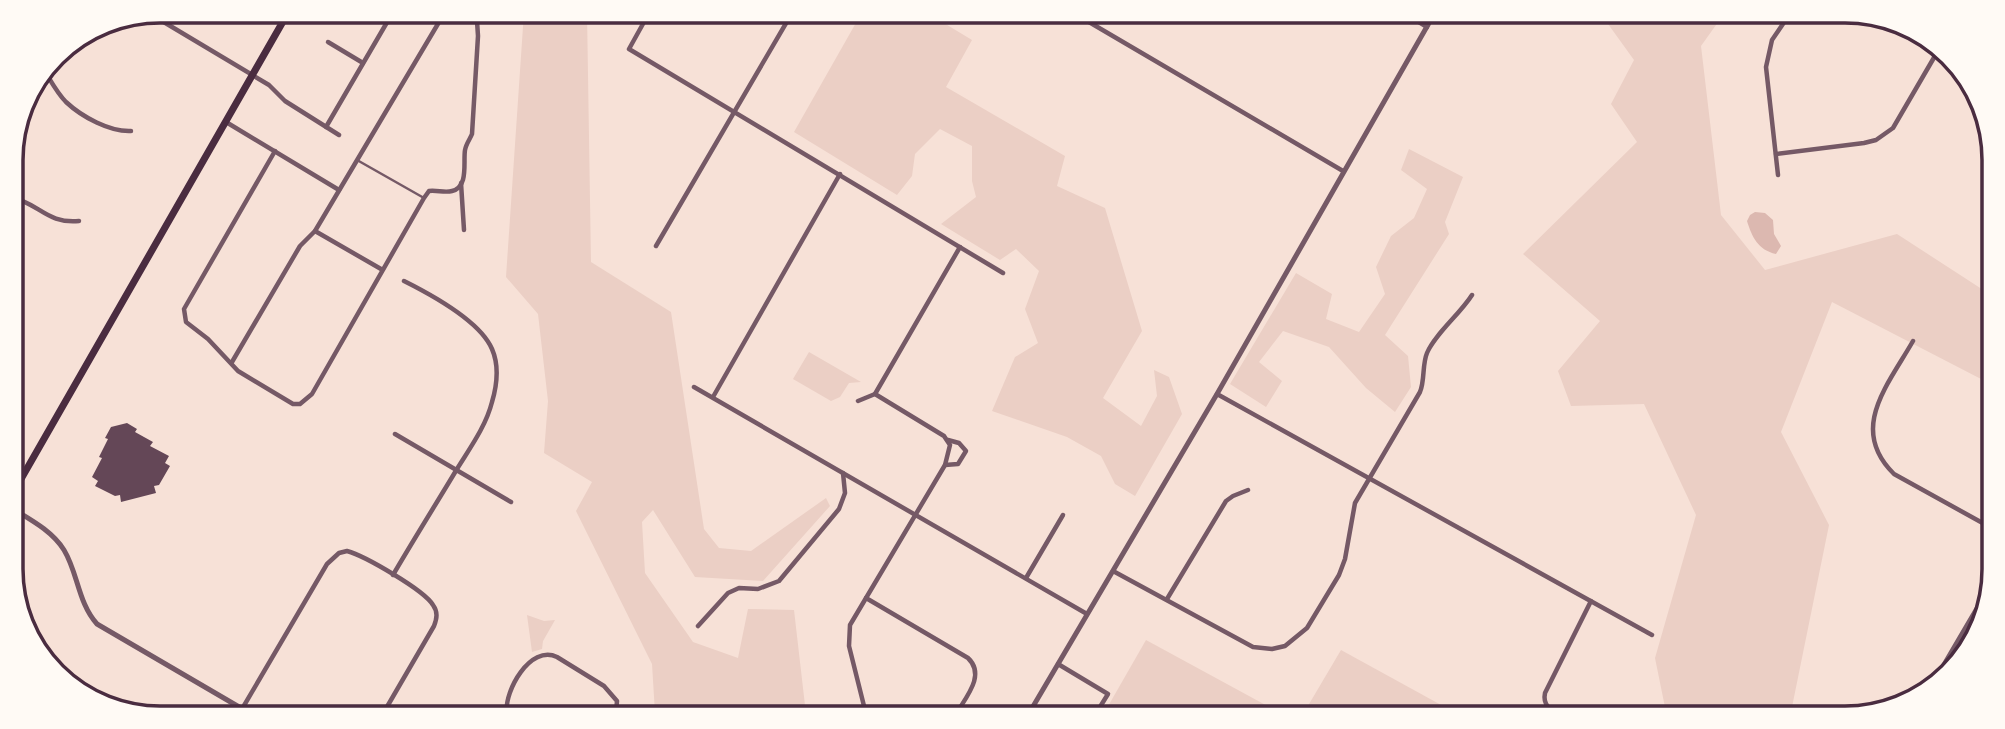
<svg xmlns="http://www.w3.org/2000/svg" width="2005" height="729" font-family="Karla,sans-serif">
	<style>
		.green { fill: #ebcfc5 }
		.water { fill: #dcb8b0 }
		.building { fill: #644757 }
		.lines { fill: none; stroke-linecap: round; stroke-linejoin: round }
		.service { stroke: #755966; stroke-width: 2.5 }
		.minor { stroke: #755966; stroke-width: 4.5 }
		.tertiary { stroke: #755966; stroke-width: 5 }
		.primary { stroke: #4a2c40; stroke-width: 7 }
		.rim { fill: none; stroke: #4a2c40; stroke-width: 3.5 }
	</style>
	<rect width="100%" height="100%" fill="#f7e1d7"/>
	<g class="green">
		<polygon points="524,12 587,12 591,262 671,312 704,529 719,548 751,551 826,498 830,506 763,581 695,577 653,510 642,522 645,573 693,642 738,658 748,609 794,610 806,714 655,713 652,664 576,511 592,482 544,453 548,401 538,314 506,277"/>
		<polygon points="861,14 929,14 972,40 946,87 1065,156 1057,186 1105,208 1142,331 1103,398 1141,426 1157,396 1154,370 1169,377 1182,414 1135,496 1115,484 1101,456 1067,437 992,411 1015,357 1038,343 1025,309 1039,271 1016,249 1000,260 941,224 976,197 972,181 972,146 940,129 915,154 912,176 897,195 794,132"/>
		<polygon points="1603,17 1721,18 1701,46 1721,215 1765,270 1897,234 1991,295 1990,374 1983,380 1832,302 1781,432 1829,525 1792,707 1811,718 1667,717 1655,658 1696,515 1644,404 1571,406 1558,371 1600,321 1523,254 1637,142 1611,104 1634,60"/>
		<polygon points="1409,149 1463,177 1445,222 1449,234 1385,335 1408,356 1411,387 1395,412 1366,388 1329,347 1283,331 1259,362 1282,381 1266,407 1230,384 1296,273 1332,294 1326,319 1359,332 1385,294 1376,267 1391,236 1414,218 1427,189 1401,170"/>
		<polygon points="809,352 861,382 849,383 840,397 831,401 793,379"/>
		<polygon points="527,615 544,621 555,620 543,641 542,649 532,652"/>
		<polygon points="1146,640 1286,716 1103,715"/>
		<polygon points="1341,650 1463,717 1302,716"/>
	</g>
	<path class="water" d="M1755,212L1765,213L1773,220L1774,234L1781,246L1776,254C1758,250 1752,237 1747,221L1750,215Z"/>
	<polygon class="building" points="127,423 137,429 135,432 153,442 150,446 169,456 165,463 170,466 159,485 154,486 156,493 121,502 120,495 115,496 95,486 98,481 92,477 102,458 99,457 108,439 105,438 111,427"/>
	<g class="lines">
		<polyline class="service" points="357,160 424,198"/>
		<g class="minor">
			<polyline points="152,12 162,21 269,85 285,101 339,135"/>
			<polyline points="649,13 629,49 1003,273"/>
			<polyline points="1077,15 1343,171"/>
			<polyline points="1409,16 1427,27"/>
			<polyline points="328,42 363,63"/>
			<path d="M44,70C51,81 57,93 66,102C82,117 110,132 131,131"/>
			<polyline points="226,122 339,190"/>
			<polyline points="326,127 393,12"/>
			<path d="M275,151L184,309L186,322L208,339L238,371L293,404H300L312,394L424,198L429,191C437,190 445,193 452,191C469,187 463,162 465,150C466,144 470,139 472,134L478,36L477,21L468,12"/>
			<polyline points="1776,154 1864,143 1876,140 1893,128 1939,49"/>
			<polyline points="1778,175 1766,67 1772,40 1787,18"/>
			<polyline points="461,183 464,230"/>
			<path d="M11,197C40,204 47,224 79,221"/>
			<polyline points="315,231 381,269"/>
			<polyline points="656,246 792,13"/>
			<path d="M1913,341C1888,385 1848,429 1894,474L1988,526"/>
			<polyline points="232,362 300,246 315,231 445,12"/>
			<polyline points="694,387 1087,614"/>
			<polyline points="875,394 960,247"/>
			<polyline points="1217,394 1652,635"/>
			<polyline points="713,397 840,174"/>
			<polyline points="858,401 875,394 944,436 950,445 945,465 850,625 849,646 866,714"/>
			<polyline points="395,434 511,502"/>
			<polyline points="945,465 958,464 966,451 959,443 948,440"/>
			<path d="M1113,571L1253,647L1272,649L1285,646L1307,628L1339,575L1345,559L1355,503L1420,392C1425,380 1422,365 1427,353C1435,334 1460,314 1472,295"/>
			<path d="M393,575C414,539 436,504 457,469C470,448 486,426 492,402C497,385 499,365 492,349C480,321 430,294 404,281"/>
			<polyline points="1026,578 1063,515"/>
			<path d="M866,598L968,658C986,675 966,697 956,714"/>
			<polyline points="1167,599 1226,501 1233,496 1248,490"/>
			<polyline points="698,626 728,593 739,588 758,589 779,581 839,509 845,493 843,473"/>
			<polyline points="1058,664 1108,694 1095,715"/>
			<polyline points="1929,690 1987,591"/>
			<path d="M242,709L327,564L339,553L347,551C365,556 424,590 433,605C438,612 437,618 434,626L384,712"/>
			<path d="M507,712C504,692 530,644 557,657L604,686L617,701L616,713"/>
			<path d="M1564,717C1553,711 1542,707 1545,693L1591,601"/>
		</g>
		<g class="tertiary">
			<path d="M13,509C31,520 52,531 64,550C78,573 78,603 97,624L246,711"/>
			<polyline points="1028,715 1217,394 1433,16"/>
		</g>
		<polyline class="primary" points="13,493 289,11"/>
	</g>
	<path d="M0 0H2005V729H0ZM160 23H1845A137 137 0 0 1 1982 160V569A137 137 0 0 1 1845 706H160A137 137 0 0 1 23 569V160A137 137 0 0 1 160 23Z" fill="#fffaf5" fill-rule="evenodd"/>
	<path class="rim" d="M160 23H1845A137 137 0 0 1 1982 160V569A137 137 0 0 1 1845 706H160A137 137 0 0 1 23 569V160A137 137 0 0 1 160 23Z"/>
</svg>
